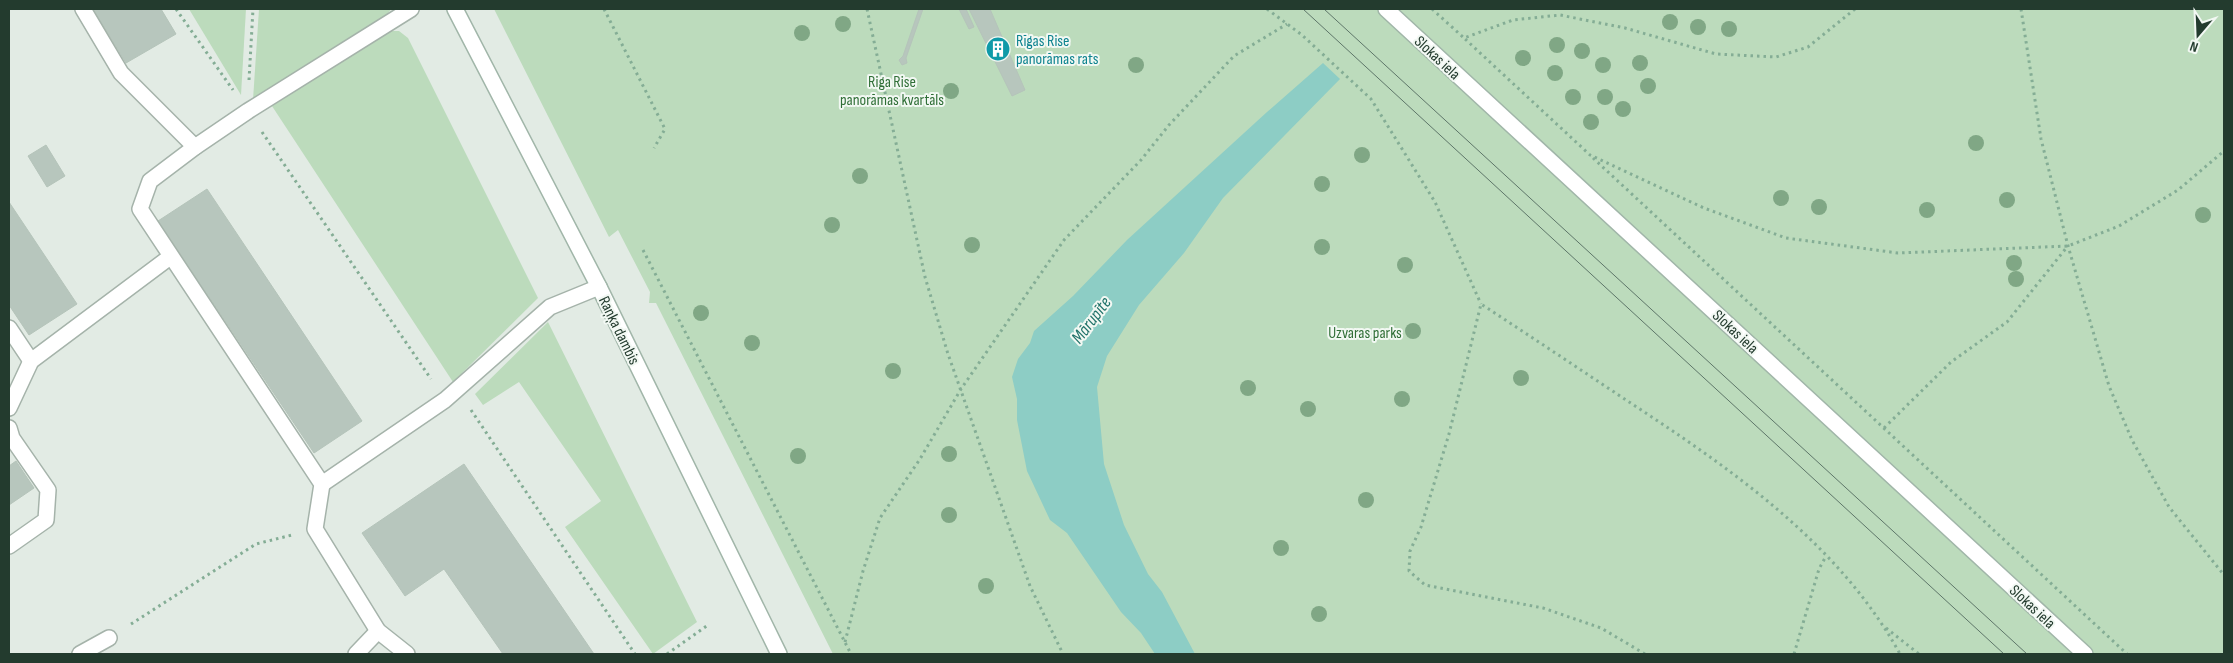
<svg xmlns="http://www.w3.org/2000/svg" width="2233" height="663" font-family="'Sofia Sans Condensed',sans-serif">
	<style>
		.green { fill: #bcdbbc }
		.water { fill: #8dcdc5 }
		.building { fill: #b7c6bd; stroke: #b5c4ba }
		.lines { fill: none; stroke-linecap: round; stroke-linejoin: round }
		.lane-casing { stroke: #a5b3aa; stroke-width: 18 }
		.secondary-casing { stroke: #a1b6a9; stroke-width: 18 }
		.path { stroke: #84ad95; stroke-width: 3; stroke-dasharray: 2.5 4; stroke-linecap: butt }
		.lane { stroke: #fff; stroke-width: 15 }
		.secondary { stroke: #fff; stroke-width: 15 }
		.tram { stroke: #5e7669; stroke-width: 1 }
		.tree { fill: #80a785 }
		.labels { text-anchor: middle; stroke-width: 4; stroke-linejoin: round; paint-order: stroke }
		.culture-label { font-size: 16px; fill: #0d838f; stroke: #f2f8f3; text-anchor: start }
		.street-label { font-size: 16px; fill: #233b2e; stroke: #f2f8f3 }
		.park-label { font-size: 16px; fill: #306f37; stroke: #f2f8f3 }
		.water-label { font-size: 18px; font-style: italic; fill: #21736a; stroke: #f2f8f3 }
	</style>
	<rect width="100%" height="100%" fill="#e2ebe4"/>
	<g class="green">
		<polygon points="189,9 246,9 241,95"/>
		<polygon points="259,9 391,9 387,15 253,100"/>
		<polygon points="494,9 2224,9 2224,654 833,654 656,303 649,303 650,292 618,230 609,237"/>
		<polygon points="389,31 399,31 408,38 538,298 453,382 272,106"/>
		<polygon points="548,322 697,622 653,654 565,527 601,501 519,382 483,405 475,394"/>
	</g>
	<polygon class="water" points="1323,63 1340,79 1223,198 1184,253 1139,305 1107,356 1097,387 1104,464 1124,525 1148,574 1162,592 1195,654 1155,654 1141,633 1121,612 1067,533 1050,520 1027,471 1017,420 1017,399 1012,377 1018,359 1030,343 1034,331 1073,296 1127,240 1267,112"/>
	<g class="building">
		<polygon points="93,9 161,9 176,34 126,63"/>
		<polygon points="919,9 923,9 906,58 907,63 902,65 899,60 903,56"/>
		<polygon points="959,9 966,9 974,27 969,29"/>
		<polygon points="969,9 990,9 1025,90 1012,96"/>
		<polygon points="46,145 65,176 47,187 28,156"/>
		<polygon points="207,189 362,421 314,453 158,221"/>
		<polygon points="9,202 77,304 29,335 9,305"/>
		<polygon points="16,461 34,488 9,505 9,466"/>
		<polygon points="464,464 594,654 503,654 444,569 405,596 362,533"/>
	</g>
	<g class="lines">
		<defs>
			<g id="lane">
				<polyline points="83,9 121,73 195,147"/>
				<polyline points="9,328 31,361"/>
				<polyline points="9,408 31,361 170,257"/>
				<polyline points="9,428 12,438 48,490 46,520 9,546"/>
				<polyline points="322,484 445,400 550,307 599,287"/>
				<polyline points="80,654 109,638"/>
				<polyline points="356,654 378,631"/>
				<polyline points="407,654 378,631 315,529 322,484 140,209 150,181 195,147 248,111 411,9"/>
			</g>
			<g id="secondary">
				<polyline points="455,9 599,287 779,654"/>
				<polyline points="1386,9 2085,654"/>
			</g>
		</defs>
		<use href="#lane" class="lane-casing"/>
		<use href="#secondary" class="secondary-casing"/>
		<g class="path">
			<polyline points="176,9 233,90"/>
			<polyline points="604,9 665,129 654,148"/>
			<polyline points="867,9 925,277 948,354 1030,586 1063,654"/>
			<polyline points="1267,9 1302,35 1371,99 1435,202 1481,304"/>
			<polyline points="1432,9 1464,38"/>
			<polyline points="1855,9 1808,47 1776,57 1716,54 1625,28 1560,15 1513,20 1464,38 1590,155 1704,208 1786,238 1898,253 2068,246 2119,226 2178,190 2224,151"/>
			<polyline points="2021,9 2041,139 2068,246 2109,386 2132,440 2169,507 2224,575"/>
			<polyline points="249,80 253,9"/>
			<polyline points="262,132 431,379"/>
			<polyline points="1593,158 2127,654"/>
			<polyline points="643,250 851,654"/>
			<polyline points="471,410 635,654"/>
			<polyline points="1884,428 1951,362 2007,322 2067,247"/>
			<polyline points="131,624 256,544 292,535"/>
			<polyline points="1886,628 1919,654"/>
			<polyline points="845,642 863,571 880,518 920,459 961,389 1064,240 1141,160 1169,125 1234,56 1287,24"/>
			<polyline points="667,654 708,625"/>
			<path d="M1645,654L1601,628L1543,608L1425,585L1409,571L1410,551L1421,527L1449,434L1481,304C1530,336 1578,368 1626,400C1730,468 1839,543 1900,654"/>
			<polyline points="1794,654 1819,569 1826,556"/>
		</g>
		<use href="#lane" class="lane"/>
		<use href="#secondary" class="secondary"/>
		<g class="tram">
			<polyline points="1303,9 2004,654"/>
			<polyline points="1324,9 2027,654"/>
		</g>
	</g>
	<g class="tree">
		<circle cx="1670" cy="22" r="8"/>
		<circle cx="843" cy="24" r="8"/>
		<circle cx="1698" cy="27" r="8"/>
		<circle cx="1729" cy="29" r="8"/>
		<circle cx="802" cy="33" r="8"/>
		<circle cx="1557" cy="45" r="8"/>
		<circle cx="1582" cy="51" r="8"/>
		<circle cx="1523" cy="58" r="8"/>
		<circle cx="1640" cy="63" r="8"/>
		<circle cx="1136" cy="65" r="8"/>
		<circle cx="1603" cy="65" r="8"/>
		<circle cx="1555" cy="73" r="8"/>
		<circle cx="1648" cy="86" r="8"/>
		<circle cx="951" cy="91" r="8"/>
		<circle cx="1573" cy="97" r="8"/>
		<circle cx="1605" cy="97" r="8"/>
		<circle cx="1623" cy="109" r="8"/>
		<circle cx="1591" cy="122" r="8"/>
		<circle cx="1976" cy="143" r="8"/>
		<circle cx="1362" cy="155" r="8"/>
		<circle cx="860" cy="176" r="8"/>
		<circle cx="1322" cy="184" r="8"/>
		<circle cx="1781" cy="198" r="8"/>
		<circle cx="2007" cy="200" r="8"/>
		<circle cx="1819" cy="207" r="8"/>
		<circle cx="1927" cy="210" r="8"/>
		<circle cx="2203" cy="215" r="8"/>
		<circle cx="832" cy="225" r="8"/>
		<circle cx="972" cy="245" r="8"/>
		<circle cx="1322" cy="247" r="8"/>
		<circle cx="2014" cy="263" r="8"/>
		<circle cx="1405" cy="265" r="8"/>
		<circle cx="2016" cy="279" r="8"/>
		<circle cx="701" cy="313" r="8"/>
		<circle cx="1413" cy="331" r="8"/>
		<circle cx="752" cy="343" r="8"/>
		<circle cx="893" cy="371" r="8"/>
		<circle cx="1521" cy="378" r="8"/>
		<circle cx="1248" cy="388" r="8"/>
		<circle cx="1402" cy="399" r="8"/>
		<circle cx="1308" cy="409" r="8"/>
		<circle cx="949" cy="454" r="8"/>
		<circle cx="798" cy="456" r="8"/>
		<circle cx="1366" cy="500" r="8"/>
		<circle cx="949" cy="515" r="8"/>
		<circle cx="1281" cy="548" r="8"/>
		<circle cx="986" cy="586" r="8"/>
		<circle cx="1319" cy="614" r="8"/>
	</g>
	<defs>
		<symbol id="building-disc" viewBox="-11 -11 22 22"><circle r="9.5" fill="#0f9aa8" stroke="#f2f8f3"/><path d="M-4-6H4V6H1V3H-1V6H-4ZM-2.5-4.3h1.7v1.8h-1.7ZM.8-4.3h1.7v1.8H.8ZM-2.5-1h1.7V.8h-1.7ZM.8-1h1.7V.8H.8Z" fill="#fff"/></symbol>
	</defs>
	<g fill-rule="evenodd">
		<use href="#building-disc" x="984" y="35" width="28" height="28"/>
	</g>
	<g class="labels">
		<g class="culture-label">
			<text x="1016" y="46">Rīgas Rise<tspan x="1016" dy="18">panorāmas rats</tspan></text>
		</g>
		<g class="street-label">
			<text transform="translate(1438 57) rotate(43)" y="6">Slokas iela</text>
			<text transform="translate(620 330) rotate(64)" y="6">Raņķa dambis</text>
			<text transform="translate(1736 331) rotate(43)" y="6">Slokas iela</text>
			<text transform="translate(2033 606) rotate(43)" y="6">Slokas iela</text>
		</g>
		<g class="park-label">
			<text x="892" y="87">Riga Rise<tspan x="892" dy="18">panorāmas kvartāls</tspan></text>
			<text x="1365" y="338">Uzvaras parks</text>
		</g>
		<g class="water-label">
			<text transform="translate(1091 320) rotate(-53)" y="6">Mārupīte</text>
		</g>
	</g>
	<rect width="2233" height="663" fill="none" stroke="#233b2e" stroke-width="20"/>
	<g transform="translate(2198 35) rotate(199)" stroke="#f2f8f3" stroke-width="4" paint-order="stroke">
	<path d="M0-4L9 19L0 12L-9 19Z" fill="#233b2e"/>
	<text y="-8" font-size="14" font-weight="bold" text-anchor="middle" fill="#233b2e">N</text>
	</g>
</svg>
